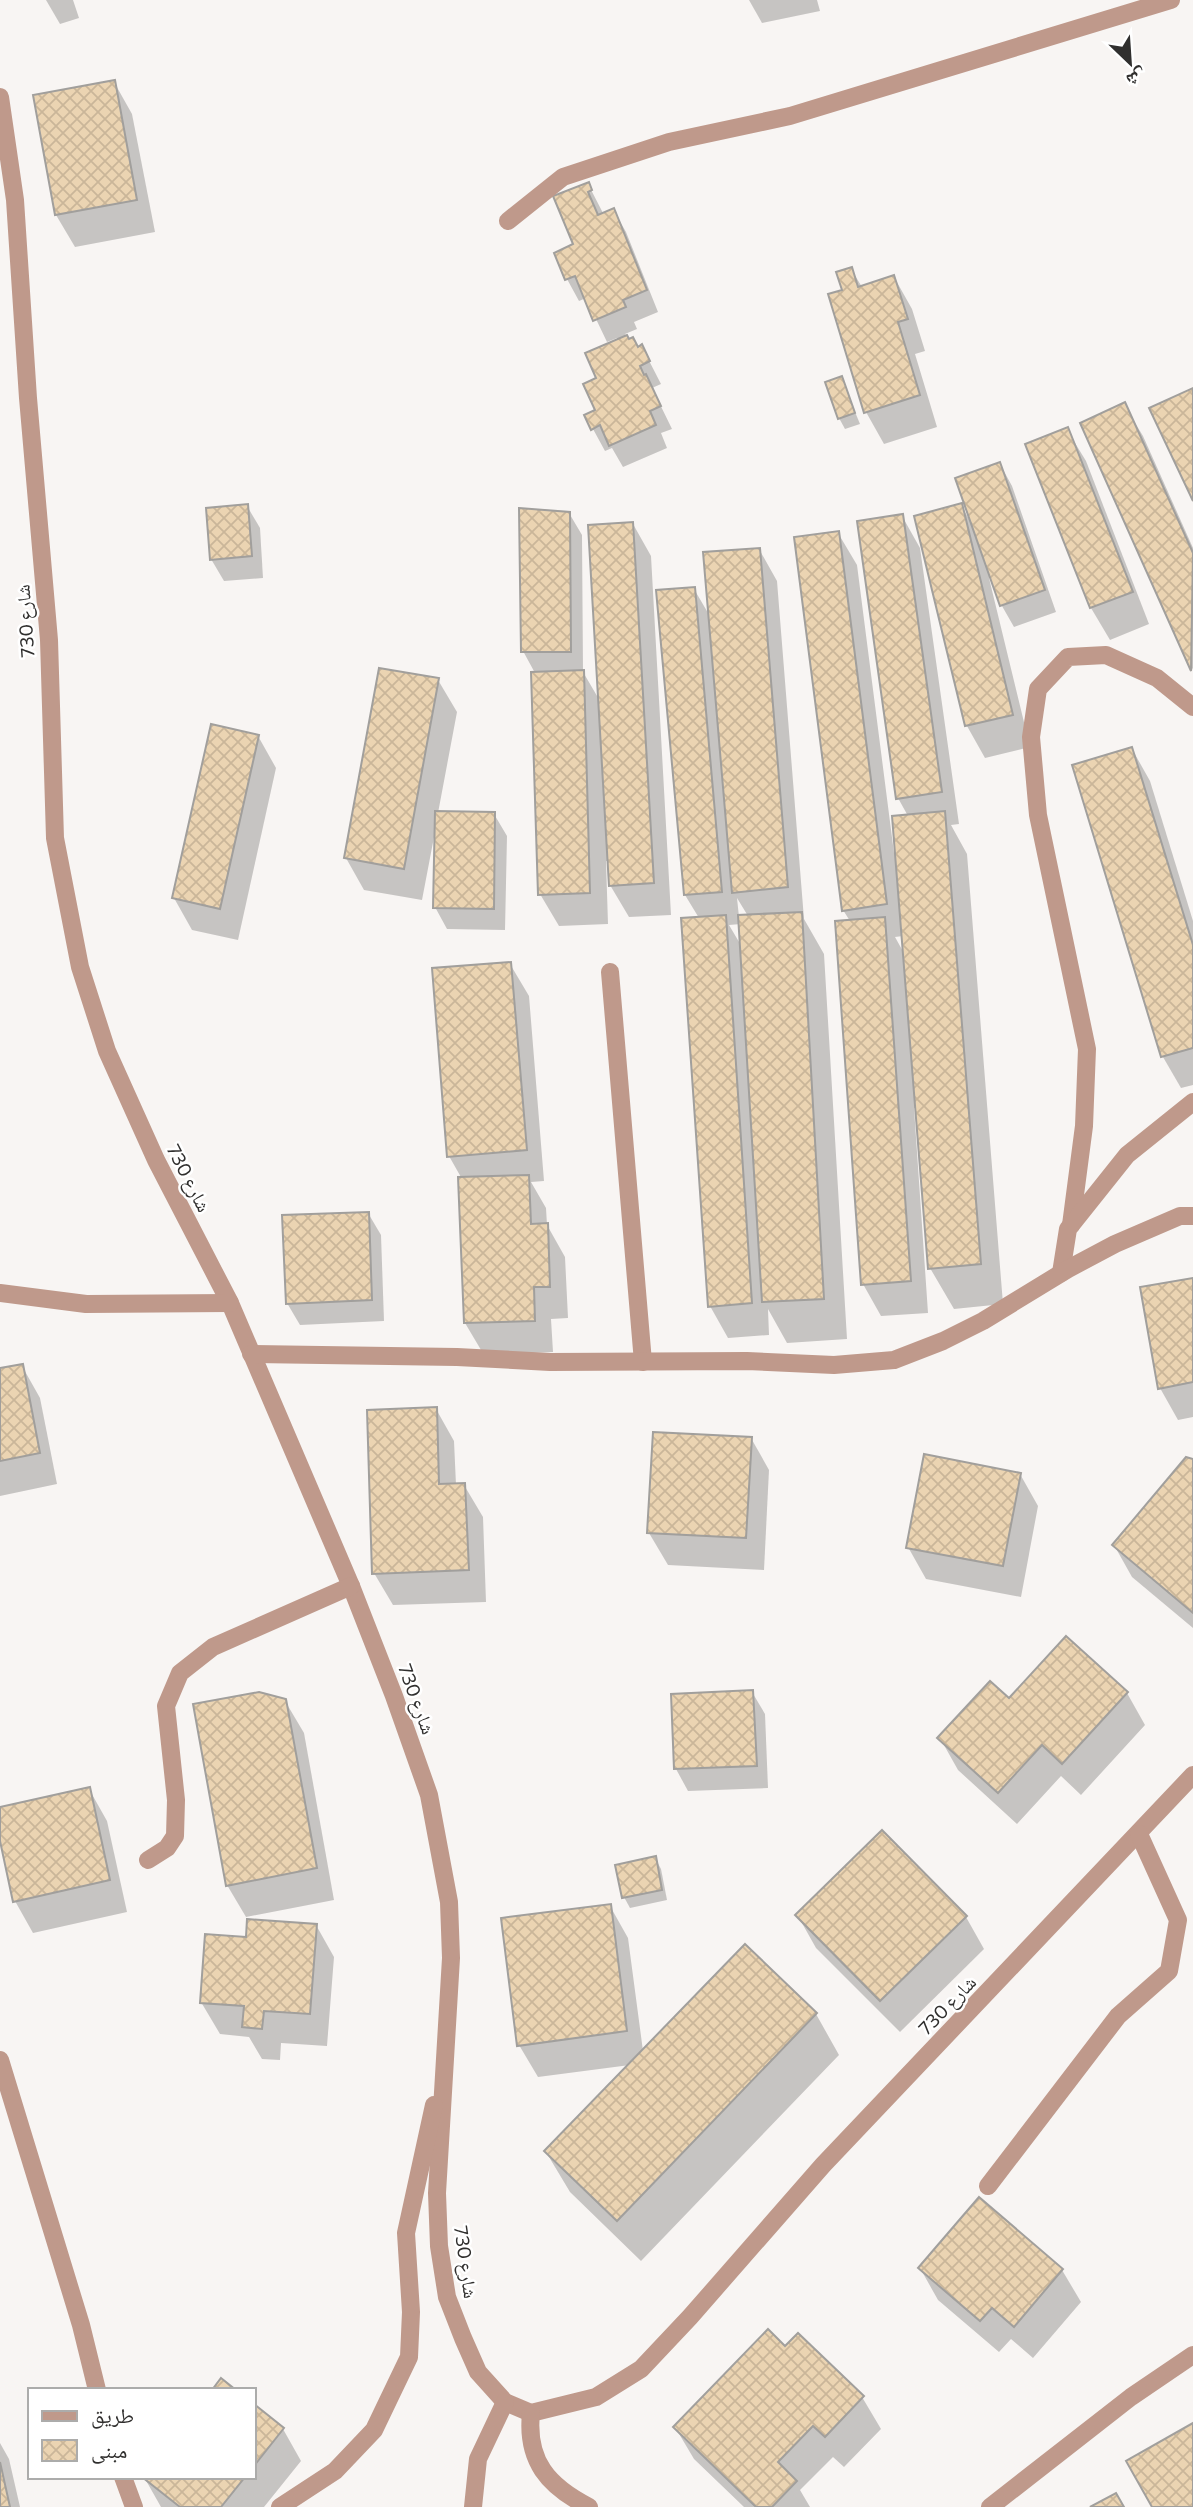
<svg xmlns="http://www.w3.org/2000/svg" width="1193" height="2507" font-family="Commissioner,'Noto Naskh Arabic',sans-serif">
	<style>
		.shadow { fill: #0003; fill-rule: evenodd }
		.building { fill: url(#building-cross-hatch); stroke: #a19f9c; stroke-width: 2 }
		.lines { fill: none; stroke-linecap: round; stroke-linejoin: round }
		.lane { stroke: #bf998b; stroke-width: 18 }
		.street { stroke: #bf998b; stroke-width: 18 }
		.labels { text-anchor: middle; stroke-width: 5; stroke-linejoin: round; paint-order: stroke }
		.street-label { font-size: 19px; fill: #302f2e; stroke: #fff }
	</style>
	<defs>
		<pattern id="building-cross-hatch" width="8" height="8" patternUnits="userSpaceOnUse" patternTransform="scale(1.75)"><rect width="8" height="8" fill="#ebd4b2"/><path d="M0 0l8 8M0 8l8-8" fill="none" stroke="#cab699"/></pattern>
	</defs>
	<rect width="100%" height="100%" fill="#f8f5f3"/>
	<g class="shadow">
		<polygon points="46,0 73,0 79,18 60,24"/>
		<polygon points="749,0 817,0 820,11 762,23"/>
		<polygon points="114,82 132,114 155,232 75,247 56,215 35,97"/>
		<polygon points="588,184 604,215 614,211 626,232 658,312 634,322 637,329 625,334 638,348 642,347 661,384 652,388 672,429 661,433 667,448 623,467 612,448 605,451 593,429 597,410 598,379 618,341 617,338 607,342 586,298 579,301 567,279"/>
		<polygon points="851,269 862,287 894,277 912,309 925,351 915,354 937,427 884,444 866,412 844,291"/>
		<polygon points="841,378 860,424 845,429 839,418"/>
		<polygon points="1124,405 1143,436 1193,548 1193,670 1082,424"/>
		<polygon points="1067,430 1086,461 1149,624 1110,640 1091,608 1028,445"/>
		<polygon points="1000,464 1012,486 1056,612 1014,627 1002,606 992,577 989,578 1030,747 985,758 967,726 916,517 961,505 969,519 971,518"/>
		<polygon points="247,506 260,528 263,578 224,581 211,559"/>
		<polygon points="569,513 582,535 583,672 600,701 633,524 651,556 671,915 629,917 610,885 609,861 606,861 608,924 559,926 540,894 535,673 523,651"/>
		<path d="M902,516L920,548L959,824L951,825L967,854L1003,1304L954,1309L930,1268L917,1108H914L928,1313L881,1316L863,1284L850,921L843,910L838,533L857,565L894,853H897L908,816L898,798ZM903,936L905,955L895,937Z"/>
		<path d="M759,549L777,581L804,919L824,954L847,1339L787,1343L768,1309L769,1335L728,1338L710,1306L699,918L685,895L694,589L711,618ZM737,898L748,916L739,917ZM741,924L742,947L729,925Z"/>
		<polygon points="438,680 457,712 438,813 494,814 507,836 505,930 447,929 435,907 436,837 434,837 422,900 364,890 346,858"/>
		<polygon points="258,736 276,768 238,940 192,930 174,898"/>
		<polygon points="1132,749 1150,781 1193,921 1193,1085 1181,1088 1163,1057"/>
		<polygon points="510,964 529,996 544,1181 531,1182 546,1208 547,1225 565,1257 568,1318 551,1319 553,1352 484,1355 465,1323 462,1179 449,1156"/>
		<polygon points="368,1213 381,1235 384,1321 300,1325 287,1303"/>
		<polygon points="1193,1280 1193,1417 1178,1420 1160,1388"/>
		<polygon points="22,1366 40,1398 57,1484 0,1496 0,1370"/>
		<polygon points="436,1409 454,1441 456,1485 464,1485 483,1517 486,1602 393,1605 374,1573"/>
		<polygon points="751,1438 769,1470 764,1570 668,1565 649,1533"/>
		<polygon points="1193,1461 1193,1628 1132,1577 1114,1545"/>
		<polygon points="1020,1474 1038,1506 1021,1597 926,1579 908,1547"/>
		<polygon points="752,1692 765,1714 768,1788 688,1791 676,1769"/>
		<polygon points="1127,1693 1145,1725 1081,1795 1061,1776 1017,1824 958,1770 940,1738 1009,1701"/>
		<polygon points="285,1701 304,1733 334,1900 246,1917 227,1885"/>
		<polygon points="89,1789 107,1821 127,1912 33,1933 15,1901 0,1833 0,1809"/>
		<polygon points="655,1858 661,1869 667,1900 630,1908 624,1897"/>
		<polygon points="610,1906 628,1938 643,2051 745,1946 816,2014 839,2055 641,2261 570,2192 546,2152 630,2065 538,2077 519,2045"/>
		<polygon points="798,1916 966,1917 984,1949 900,2032 816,1948"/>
		<polygon points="316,1925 334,1957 327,2046 281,2043 280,2060 262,2059 249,2037 220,2034 201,2002 247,1939"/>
		<polygon points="920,2268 1062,2270 1081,2302 1033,2358 1011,2339 999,2352 938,2300"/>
		<polygon points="785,2349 862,2397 881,2429 844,2467 833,2457 800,2490 810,2507 744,2507 694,2459 675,2427"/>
		<polygon points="254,2406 283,2429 301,2461 264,2507 161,2507 144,2477 254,2477"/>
		<polygon points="0,2443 9,2459 20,2507 0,2507"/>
	</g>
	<g class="building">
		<polygon points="115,80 137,200 55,215 33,95"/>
		<polygon points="589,182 592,190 588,192 598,215 614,208 647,290 623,300 626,307 593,321 575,276 565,280 554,253 573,244 553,196"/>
		<polygon points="852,267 858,287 894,275 908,319 898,322 920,395 864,413 828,294 842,290 836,272"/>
		<polygon points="627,335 629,339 633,337 638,347 642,344 650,361 640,366 644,375 646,374 661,406 650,411 656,425 609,446 600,425 591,430 584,415 595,410 583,384 596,378 585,353"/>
		<polygon points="842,376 855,413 838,419 825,382"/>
		<polygon points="1193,388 1193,501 1149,408"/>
		<polygon points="1125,402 1193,553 1191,671 1080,423"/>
		<polygon points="1068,427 1133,592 1090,608 1025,444"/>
		<polygon points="1000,462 1045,590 1000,606 955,478"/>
		<polygon points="962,503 1013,715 965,726 914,516"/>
		<polygon points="248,504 252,556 210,560 206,508"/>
		<polygon points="519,508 570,512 571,652 521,652"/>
		<polygon points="903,514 942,792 896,799 857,521"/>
		<polygon points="633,522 654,883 609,886 588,525"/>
		<polygon points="839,531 887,904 842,911 794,537"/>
		<polygon points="760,548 788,887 732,893 703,552"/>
		<polygon points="695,587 722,892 684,895 656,590"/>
		<polygon points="379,668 439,678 404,869 344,858"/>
		<polygon points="584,670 590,893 538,895 531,672"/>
		<polygon points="211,724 259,735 220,909 172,898"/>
		<polygon points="1132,747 1193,945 1193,1048 1161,1057 1072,765"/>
		<polygon points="435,811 495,812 494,909 433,908"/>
		<polygon points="945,811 981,1264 928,1269 892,816"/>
		<polygon points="802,912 824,1299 762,1302 738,915"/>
		<polygon points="726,915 752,1303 708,1307 681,918"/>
		<polygon points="885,917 911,1281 861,1285 835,921"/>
		<polygon points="511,962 527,1150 447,1157 432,968"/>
		<polygon points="529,1175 531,1224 548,1223 550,1287 534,1287 535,1321 464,1323 458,1177"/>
		<polygon points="369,1212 372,1300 286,1304 282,1215"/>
		<polygon points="1193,1278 1193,1382 1158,1389 1140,1287"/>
		<polygon points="23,1364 40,1453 0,1461 0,1368"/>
		<polygon points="437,1407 439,1484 465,1483 469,1570 372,1574 367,1410"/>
		<polygon points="653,1432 752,1437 746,1538 647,1533"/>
		<polygon points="924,1454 1021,1473 1003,1566 906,1548"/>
		<polygon points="1186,1457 1193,1459 1193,1613 1112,1545"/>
		<polygon points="1066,1636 1128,1692 1062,1764 1042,1745 998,1793 937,1738 990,1681 1009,1698"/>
		<polygon points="753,1690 757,1766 674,1769 671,1694"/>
		<polygon points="259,1692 286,1699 317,1868 226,1886 193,1704"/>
		<polygon points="90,1787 110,1880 13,1902 0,1841 0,1807"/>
		<polygon points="882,1830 967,1916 880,2001 795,1915"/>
		<polygon points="656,1856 662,1890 622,1898 615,1865"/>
		<polygon points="611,1904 627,2031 517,2046 501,1918"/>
		<polygon points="247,1919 317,1924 310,2014 264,2011 262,2029 242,2027 244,2006 200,2003 205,1934 246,1937"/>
		<polygon points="745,1944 817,2013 617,2221 544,2151"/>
		<polygon points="979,2197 1063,2269 1014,2327 992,2308 980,2321 918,2268"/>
		<polygon points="768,2329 785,2346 798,2333 864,2396 825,2437 813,2426 778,2462 797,2481 772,2507 756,2507 673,2427"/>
		<polygon points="221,2378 236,2390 212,2390"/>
		<polygon points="254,2404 284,2428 254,2466"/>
		<polygon points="1193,2423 1193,2507 1152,2507 1126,2461"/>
		<polygon points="0,2462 10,2507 0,2507"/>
		<polygon points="142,2477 245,2477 221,2507 180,2507"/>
		<polygon points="1116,2493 1124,2507 1090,2507"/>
	</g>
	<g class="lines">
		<g class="lane">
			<polyline points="610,972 643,1362"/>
			<polyline points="1071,1225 1084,1126 1087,1049 1038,815 1031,737 1038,689 1068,657 1106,655 1157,678 1193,707"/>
		</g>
		<g class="street">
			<polyline points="0,97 15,200 28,398 49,640 55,838 80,967 107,1051 156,1160 230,1303 351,1586 394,1696 429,1795 449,1902 451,1958 437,2193 439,2246 447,2297 463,2338 478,2372 505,2402 531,2413 596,2397 641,2369 690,2317 823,2165 1193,1775"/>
			<polyline points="508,221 563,177 669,142 790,116 1171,0"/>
			<polyline points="1061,1273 1068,1229 1127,1155 1193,1102"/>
			<polyline points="0,1293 86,1304 230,1303"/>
			<polyline points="251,1354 457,1357 550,1362 747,1361 834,1365 894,1360 943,1341 983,1321 1068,1269 1115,1244 1180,1216 1193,1216"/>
			<polyline points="148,1860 167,1848 175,1836 176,1800 166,1706 180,1673 213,1647 351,1586"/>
			<polyline points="0,2060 81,2325 97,2390"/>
			<polyline points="988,2186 1118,2016 1169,1971 1178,1920 1139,1834"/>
			<path d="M531,2413C526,2461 548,2486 589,2507"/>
			<polyline points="123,2477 134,2507"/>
			<polyline points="280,2507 335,2471 374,2430 409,2357 411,2312 406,2233 434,2105"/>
			<polyline points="473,2507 478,2459 505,2402"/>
			<polyline points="990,2507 1131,2397 1193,2355"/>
		</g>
	</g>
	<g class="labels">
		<g class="street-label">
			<text transform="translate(25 621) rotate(-94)" y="7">شارع 730</text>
			<text transform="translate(189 1178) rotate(63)" y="7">شارع 730</text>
			<text transform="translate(417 1699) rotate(70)" y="7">شارع 730</text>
			<text transform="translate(947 2005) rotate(-46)" y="7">شارع 730</text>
			<text transform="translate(466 2262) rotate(82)" y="7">شارع 730</text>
		</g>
	</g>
	<rect x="28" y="2388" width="228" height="91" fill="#ffffff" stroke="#acacab" stroke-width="2"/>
	<rect x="42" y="2411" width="35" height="10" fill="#bf998b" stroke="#acacab" stroke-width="2"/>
	<text x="91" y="2423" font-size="21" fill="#302f2e">طريق</text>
	<rect x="42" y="2440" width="35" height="21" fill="url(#building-cross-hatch)" stroke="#acacab" stroke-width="2"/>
	<text x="91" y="2458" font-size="21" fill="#302f2e">مبنى</text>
	<g transform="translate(1130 63) rotate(155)" stroke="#ffffff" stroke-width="5" paint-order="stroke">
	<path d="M0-5L12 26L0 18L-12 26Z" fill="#302f2e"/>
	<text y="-10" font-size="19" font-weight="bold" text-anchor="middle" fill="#302f2e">ش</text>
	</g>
</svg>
